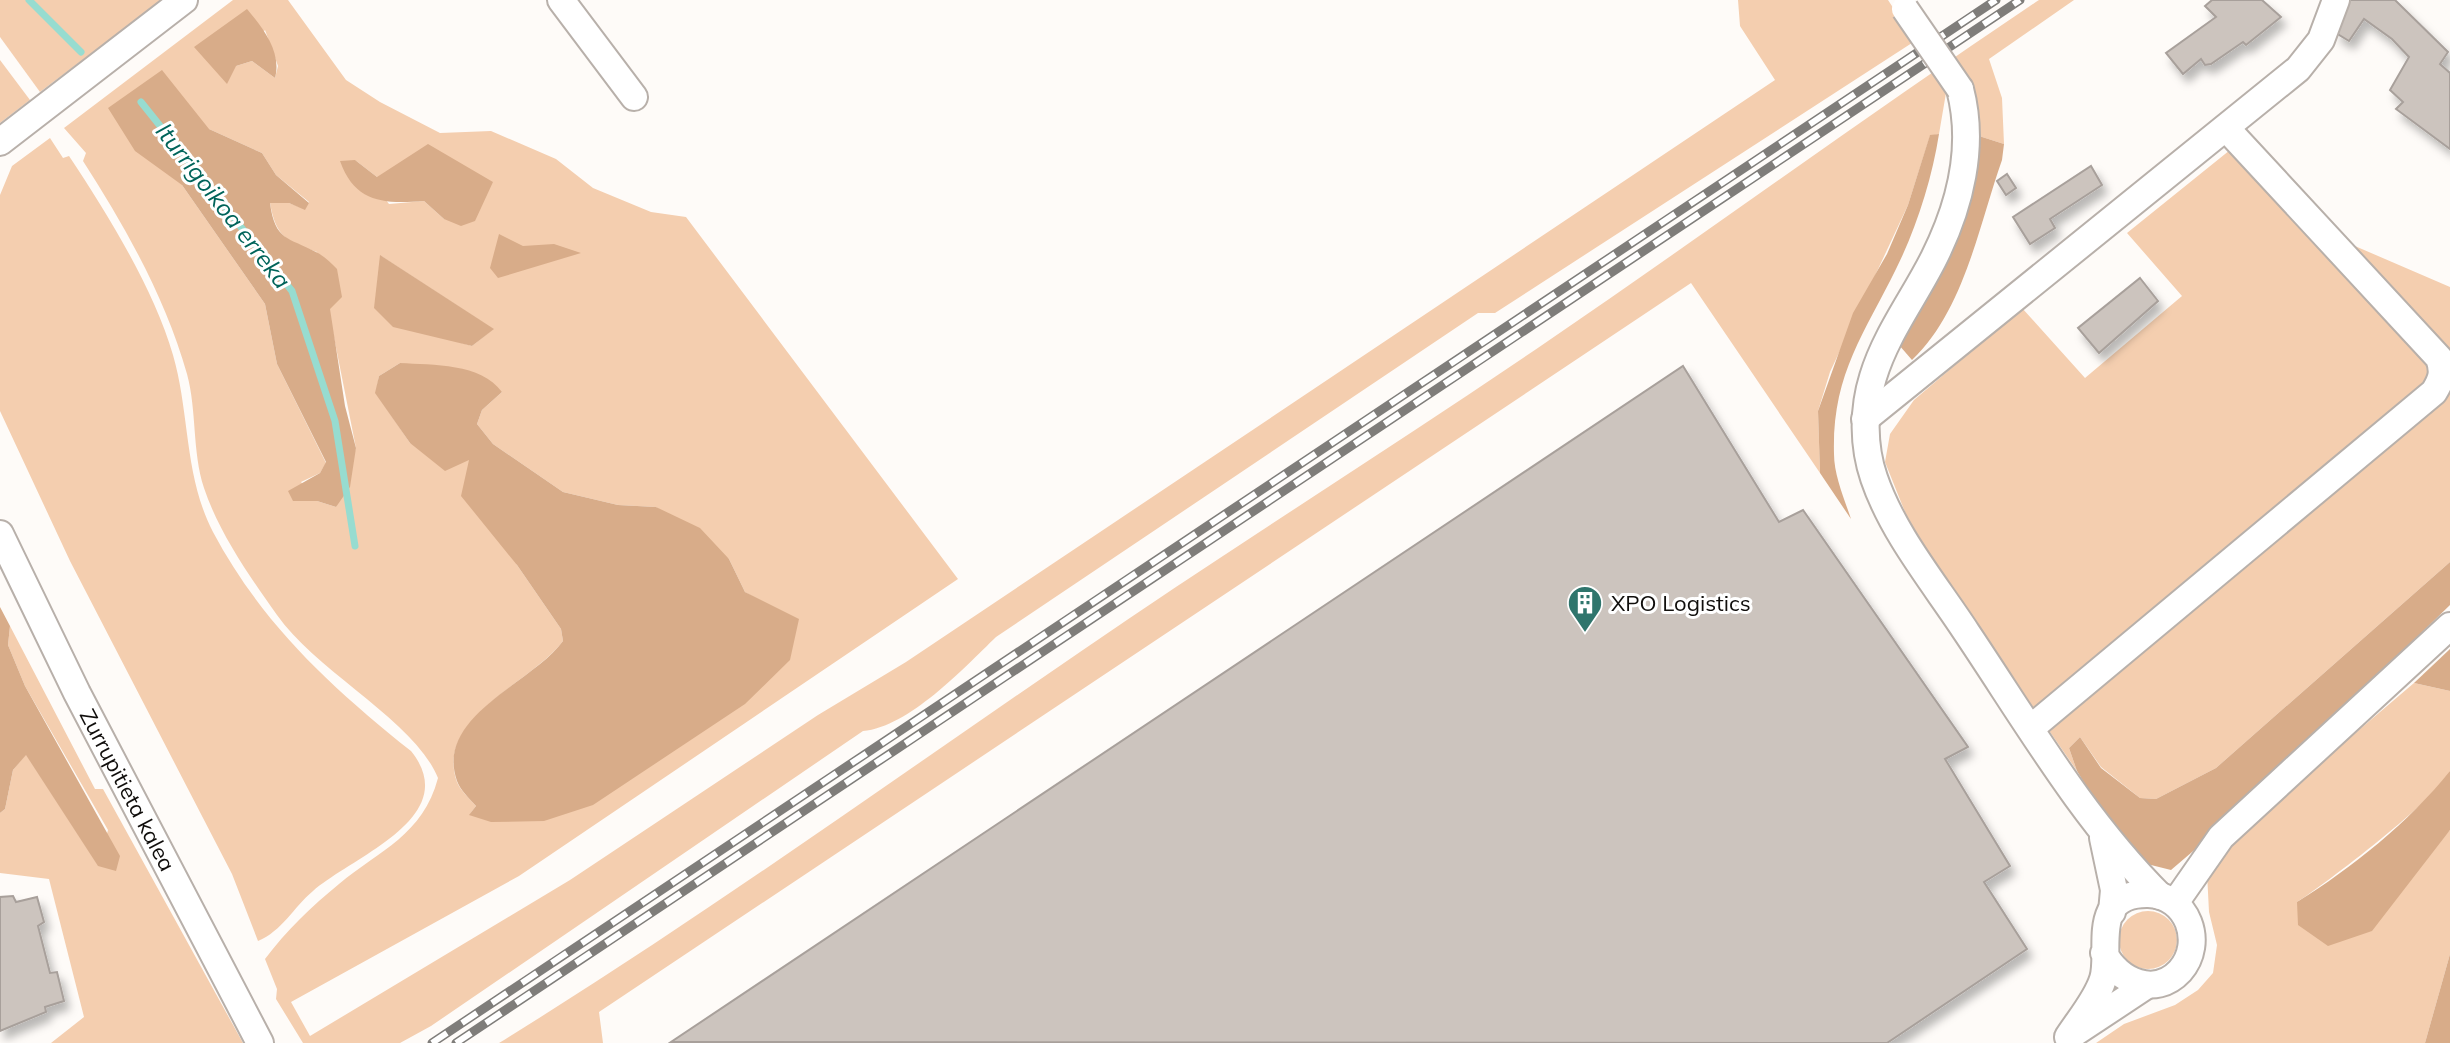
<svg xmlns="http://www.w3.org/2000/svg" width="2450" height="1043" font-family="Mulish,sans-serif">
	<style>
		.green { fill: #f4ceaf; fill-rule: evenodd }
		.forest { fill: #d8ac89 }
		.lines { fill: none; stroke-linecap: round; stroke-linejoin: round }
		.stream { stroke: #97dcd0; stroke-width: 7 }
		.building { fill: #ccc4be; stroke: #a8a09b; stroke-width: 2; filter: url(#shadow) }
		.minor-casing { stroke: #b8b0aa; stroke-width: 30 }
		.minor { stroke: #fff; stroke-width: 26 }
		.rail-casing { stroke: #7f7d7a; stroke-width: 9 }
		.rail { stroke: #fff; stroke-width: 6; stroke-dasharray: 18; stroke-linecap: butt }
		.minor-bridge-casing { stroke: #b8b0aa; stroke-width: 30; stroke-linecap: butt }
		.minor-bridge { stroke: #fff; stroke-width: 26 }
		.labels { text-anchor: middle; stroke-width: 6; stroke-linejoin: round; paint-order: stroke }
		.poi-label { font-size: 22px; fill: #100e0c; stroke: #fff; text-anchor: start }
		.street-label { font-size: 22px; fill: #100e0c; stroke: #fff }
		.water-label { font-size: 24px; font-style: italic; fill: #00645a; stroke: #fff }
	</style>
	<defs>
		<filter id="shadow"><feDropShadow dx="5" dy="8" stdDeviation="4" flood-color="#0004"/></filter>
	</defs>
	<rect width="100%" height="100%" fill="#fefbf8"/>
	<g class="green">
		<polygon points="0,0 162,0 40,92 0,37"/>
		<path d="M233,0H288L346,80L380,102L440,133L491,131L556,159L593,188L651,212L686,217L958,579L519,876L291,1002L310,1036L570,880L818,715L906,662L1775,80L1740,26L1738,0H1888L1915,41L1495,313H1478L996,637C964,668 909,727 863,731L431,1026L400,1043H303L276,999L277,989L265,959C286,931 312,906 339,884C380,850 423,835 438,778C415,721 317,672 277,615C250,577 219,533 204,488C192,451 197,411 187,374C166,299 125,226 83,161L86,153L64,128ZM265,30L278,66L275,78L252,61L236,66ZM209,129L262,153L276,175L309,202L305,209L289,203H270C276,237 286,241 317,252L356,448L336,507L317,501L301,482L320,473L326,463L277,364L265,304L182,185ZM355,160L377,177L475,221L444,219L424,201L389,204ZM381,256L493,329L472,346L431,334ZM400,363L502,392L482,410L477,424L493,444L563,492L618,505L656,507L729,559L745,592L770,607L470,814L476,806C470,799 460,790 457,782C434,718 533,682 563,641L561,629L517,565L469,459L410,443L376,393L379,376Z"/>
		<path d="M2039,0H2074L1989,59L2002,98L2004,144L1979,136L1974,107L1937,77L1946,93L1939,134L1930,136L1908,205L1830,372L1818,411L1820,473L1691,283L599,1012L603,1043H499C697,921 888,783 1080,652C1234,546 1393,447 1548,341C1712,229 1873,111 2039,0Z"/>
		<polygon points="0,60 30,100 0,123"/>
		<path d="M50,138L63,158L69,156C107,213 154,289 173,355C190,414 184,476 213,532C262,624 331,687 411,751C464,817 353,856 313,891C293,908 282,931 258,941L232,874L70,561L0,411V195L12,166Z"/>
		<polygon points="2235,146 2334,237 2450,287 2450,562 2216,768 2156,799 2140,798 2101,767 2080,737 2069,748 2077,771 1953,592 1907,517 1885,462 1890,434 1914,400 2022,308 2085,378 2182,296 2127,233"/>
		<polygon points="10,626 95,789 103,789 243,1043 51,1043 84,1017 49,879 0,873 0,813 5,809 13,770 26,754 98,865 108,830 25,686 8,645"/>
		<path d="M2414,683L2450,691C2450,708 2450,757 2450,771C2442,795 2323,886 2297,902L2434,846L2450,830V954L2425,1043H2096L2124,1024L2175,1005L2198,990L2213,973L2217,945L2209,912L2207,873L2244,828Z"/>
		<circle cx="2148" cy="940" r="29"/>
	</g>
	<g class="forest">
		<path d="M247,9C263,28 282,52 275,78L252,61L236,66L227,84L194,47Z"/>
		<path d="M162,70L209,129L262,153L276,175L309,203L305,210L289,203H270C275,241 288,237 316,252C324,256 331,263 337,269L342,297L330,309L345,406L356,448L350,487L336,507L317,501H293L288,491L320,473L326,462L277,364L265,304L182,185L135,151L108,108Z"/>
		<path d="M1939,134C1932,179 1916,229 1896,269C1863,336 1832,375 1834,454C1834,475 1844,498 1851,519L1820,473L1818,411L1853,313L1887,254L1908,205L1930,135Z"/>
		<path d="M1979,136L2004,144L2002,160C1979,225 1964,311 1912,360L1899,345C1933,278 1976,213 1979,136Z"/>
		<path d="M428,144L493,182L475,221L461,226L444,219L424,201C384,204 355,203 340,161L355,160L377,177Z"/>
		<polygon points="499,234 523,246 554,244 581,253 498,278 490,268"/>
		<polygon points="380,255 494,329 472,346 393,327 374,308"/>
		<path d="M400,363C433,365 481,363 502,392L482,410L477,424L493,444L563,492L618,505L656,507L700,528L729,559L745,592L799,619L790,660L745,704L593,805L544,821L491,822L469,815L476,806C470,799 460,790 457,781C434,716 533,683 563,641L561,629L517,565L461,496L469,460L445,471L410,443L375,393L379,376Z"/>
		<polygon points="2450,562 2450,605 2226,823 2171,870 2131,860 2077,771 2069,748 2080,737 2101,768 2140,798 2156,799 2216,768"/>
		<polygon points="0,607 10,626 8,645 25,686 120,856 116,871 98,866 26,755 13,770 5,809 0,813"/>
		<polygon points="2450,649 2450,691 2414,683"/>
		<path d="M2450,771V830L2372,931L2328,946L2298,925L2297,902C2352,868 2409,822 2450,771Z"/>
		<polygon points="2450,954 2450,1043 2425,1043"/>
	</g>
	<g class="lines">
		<g class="stream">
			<polyline points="29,0 81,52"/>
			<polyline points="141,102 292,291 335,421 355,546"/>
		</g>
	</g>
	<g class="building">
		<polygon points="2212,0 2262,0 2281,17 2246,45 2243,42 2211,64 2205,65 2201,59 2183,74 2166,53 2216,17 2205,6"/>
		<polygon points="2347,0 2395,0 2448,52 2440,64 2450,73 2450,149 2396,109 2403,102 2390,90 2409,57 2392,39 2364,19 2349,41 2336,33"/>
		<polygon points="2091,166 2102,185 2050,219 2055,228 2030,244 2013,217"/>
		<polygon points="2007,174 2016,188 2006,195 1997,181"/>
		<polygon points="2140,278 2158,301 2099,353 2078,328"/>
		<polygon points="1683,366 1779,522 1803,510 1968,747 1945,759 2010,866 1984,882 2027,949 1887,1043 671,1042"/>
		<polygon points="13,896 16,902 37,897 44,922 38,926 50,973 57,972 64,1001 45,1007 46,1012 0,1031 0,897"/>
	</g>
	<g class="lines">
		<defs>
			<g id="minor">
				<polyline points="561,0 634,97"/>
				<path d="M1960,89C1975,146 1960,206 1934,258C1914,298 1886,334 1873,377C1863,409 1863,446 1874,478C1893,534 1935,584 1967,633C2028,724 2083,819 2160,896"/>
				<polyline points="0,142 184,0"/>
				<polyline points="1865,419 2298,69 2321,40 2336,0"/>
				<path id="s1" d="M0,534L77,693L260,1043"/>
				<path d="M2031,728L2434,392C2442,379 2444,372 2439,358L2226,128"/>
				<polyline points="2103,838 2114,890 2112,912"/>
				<polyline points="2175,903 2221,837 2450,626"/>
				<polyline points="2076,1032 2147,985"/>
				<path d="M2068,1037C2079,1020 2097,999 2103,979C2112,952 2088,893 2148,894C2188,895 2205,943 2180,971C2155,998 2118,981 2104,953"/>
			</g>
		</defs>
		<use href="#minor" class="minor-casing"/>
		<use href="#minor" class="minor"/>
		<defs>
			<g id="rail">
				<polyline points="432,1043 1996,0"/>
				<polyline points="456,1043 2020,0"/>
			</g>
		</defs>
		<use href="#rail" class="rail-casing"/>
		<use href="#rail" class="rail"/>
		<defs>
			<polyline id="minor-bridge" points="1905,9 1960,89"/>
		</defs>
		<use href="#minor-bridge" class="minor-bridge-casing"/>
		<use href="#minor-bridge" class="minor-bridge"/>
	</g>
	<defs>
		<symbol id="building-pin" viewBox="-11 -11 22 30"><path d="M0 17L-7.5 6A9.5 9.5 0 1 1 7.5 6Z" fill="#2f756c" stroke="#fff"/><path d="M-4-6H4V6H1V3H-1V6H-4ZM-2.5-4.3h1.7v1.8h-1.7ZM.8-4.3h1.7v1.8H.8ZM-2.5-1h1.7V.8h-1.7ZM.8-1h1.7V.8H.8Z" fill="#fff"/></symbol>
	</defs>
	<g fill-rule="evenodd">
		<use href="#building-pin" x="1565" y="583" width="40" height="54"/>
	</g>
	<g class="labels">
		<g class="poi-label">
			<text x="1611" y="611">XPO Logistics</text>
		</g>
		<g class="street-label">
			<text dy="8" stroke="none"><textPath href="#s1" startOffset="286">Zurrupitieta kalea</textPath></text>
		</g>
		<g class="water-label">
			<text transform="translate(223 206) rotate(52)" y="8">Iturrigoikoa erreka</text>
		</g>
	</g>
</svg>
